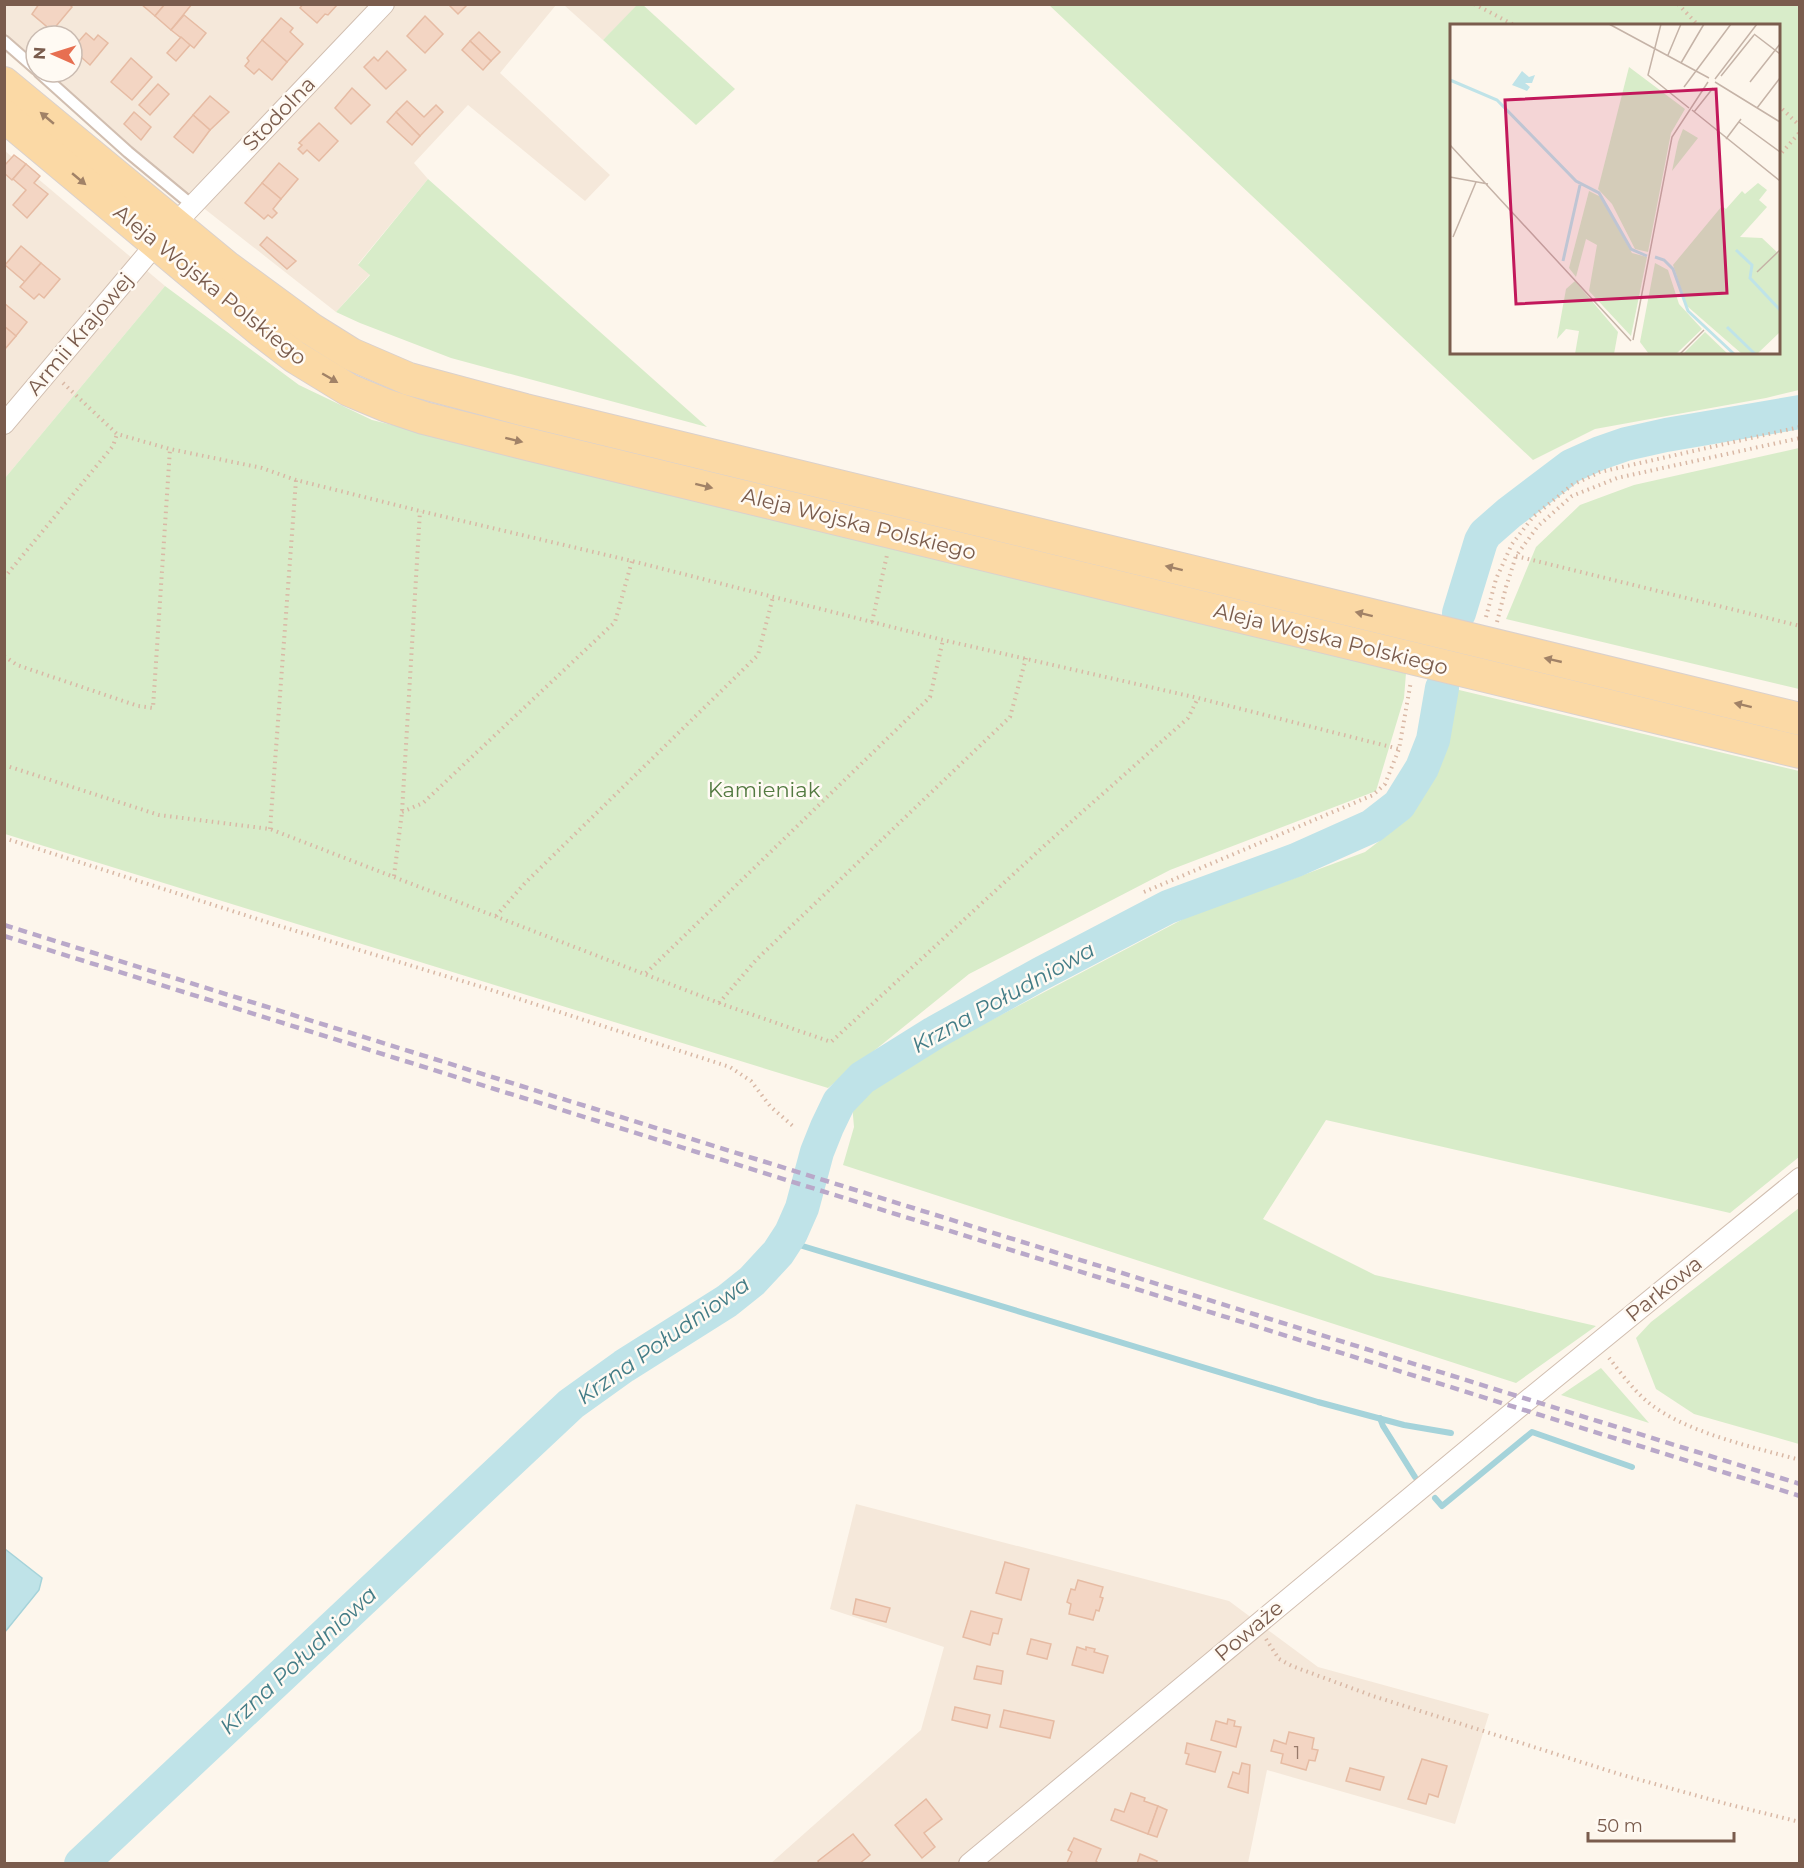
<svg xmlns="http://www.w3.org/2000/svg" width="1804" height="1868" font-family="Montserrat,sans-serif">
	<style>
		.residential { fill: #f5e8da; fill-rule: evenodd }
		.green { fill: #d8ecc9; fill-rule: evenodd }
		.water { fill: #bfe3e8; stroke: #a5d3da; stroke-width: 1.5 }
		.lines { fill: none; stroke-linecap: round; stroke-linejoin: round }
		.stream { stroke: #a5d3da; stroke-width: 6 }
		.river { stroke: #bfe3e8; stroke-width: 34 }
		.building { fill: #f3d5c3; stroke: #e6bba3; stroke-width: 1.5 }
		.lane-casing { stroke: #d1beb0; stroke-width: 14 }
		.street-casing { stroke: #d1beb0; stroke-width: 22 }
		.primary-casing { stroke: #dad1cd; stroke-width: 34 }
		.path { stroke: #d9b8a5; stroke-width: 4; stroke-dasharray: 1.5 4.5; stroke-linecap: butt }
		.lane { stroke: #fff; stroke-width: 10 }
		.street { stroke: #fff; stroke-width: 20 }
		.primary { stroke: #fbd9a5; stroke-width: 32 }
		.rail { stroke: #b9a8c9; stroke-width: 4.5; stroke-dasharray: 9 6; stroke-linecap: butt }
		.oneway { fill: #a18267 }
		.labels { text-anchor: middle; stroke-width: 5; stroke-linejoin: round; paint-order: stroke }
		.number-label { font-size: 18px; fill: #987a6a }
		.street-label { font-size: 21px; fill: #7a5c4d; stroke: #fffaf3 }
		.park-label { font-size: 21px; fill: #537a41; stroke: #fffaf3 }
		.water-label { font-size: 22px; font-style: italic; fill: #437c86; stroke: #fffaf3 }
		.inset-river { fill: none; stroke: #bfe3e8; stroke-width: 3 }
		.inset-road { fill: none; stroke: #c5b3a7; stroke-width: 1.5 }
		.view { fill: #c2185b; fill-opacity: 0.15; stroke: #c2185b; stroke-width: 3 }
		.inset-edge { fill: none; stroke: #7a5c4d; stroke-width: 3 }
	</style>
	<rect width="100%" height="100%" fill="#fdf6ec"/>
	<g class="residential">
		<path d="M4,5H556L500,73L610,175L585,201L468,105L414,163L428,179L358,264L370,274L336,312L5,52ZM36,36H72V72H36Z"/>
		<polygon points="564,5 638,5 603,40"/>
		<polygon points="5,151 165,286 5,478"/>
		<polygon points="856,1504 1229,1601 1318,1667 1489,1714 1455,1824 1267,1770 1248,1863 770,1864 921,1730 944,1647 830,1609"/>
	</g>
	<g class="green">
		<polygon points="638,4 643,5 735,89 696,125 603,40"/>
		<path d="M1049,5H1799V390L1766,398L1595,429L1533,460ZM1452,26H1778V352H1452Z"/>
		<polygon points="428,179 707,427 451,358 360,323 336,312 370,275 358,265"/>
		<polygon points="165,286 299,385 372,420 1406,673 1404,698 1376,791 1170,870 969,974 828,1088 5,834 5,478"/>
		<polygon points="1799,448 1799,689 1506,619 1536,547 1580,505 1634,485"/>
		<polygon points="1455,689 1799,771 1799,1157 1730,1213 1326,1120 1263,1219 1375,1275 1596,1326 1516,1383 843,1165 854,1127 852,1104 900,1068 1206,907 1287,881 1365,852 1408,819 1433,781"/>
		<polygon points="1799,1208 1799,1444 1694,1414 1656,1389 1636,1338 1651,1322"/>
		<polygon points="1601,1368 1649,1423 1561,1395"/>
	</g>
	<polygon class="water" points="5,1549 42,1578 39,1590 5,1632"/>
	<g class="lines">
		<g class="stream">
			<polyline points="786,1241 1318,1402 1404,1425 1451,1433"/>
			<polyline points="1380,1418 1383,1426 1415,1477"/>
			<polyline points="1435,1498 1442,1506 1532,1432 1632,1467"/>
		</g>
		<g class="river">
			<polyline points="1459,613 1481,541 1485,534 1509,513 1571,466 1600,453 1626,444 1666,435 1800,412"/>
			<polyline points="81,1864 571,1404 624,1366 727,1301 752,1281 778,1253 791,1233 802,1208 817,1152 827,1127 839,1102 862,1078 934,1033 1040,974 1168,907 1296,860 1372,826 1399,805 1422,768 1433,740 1442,688"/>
		</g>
	</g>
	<g class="building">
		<polygon points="39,4 69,4 72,7 52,31 32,14"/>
		<polygon points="141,4 165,4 155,16"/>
		<polygon points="165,4 192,4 171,30 155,16"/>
		<polygon points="303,4 336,4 337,5 328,15 325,14 317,23 300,8"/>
		<polygon points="448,4 468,4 458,14"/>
		<polygon points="184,15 206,33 194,48 171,30"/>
		<polygon points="425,16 443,34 425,53 407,36"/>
		<polygon points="281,18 293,28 290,32 303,44 287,62 262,40"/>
		<polygon points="479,32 500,52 491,61 470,41"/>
		<polygon points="86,33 94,40 98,35 108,43 90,65 72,49"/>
		<polygon points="181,37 190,45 176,61 167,53"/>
		<polygon points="262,40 287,62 272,80 259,69 254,74 245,66 249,61 247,58"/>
		<polygon points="470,41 491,61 483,70 462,50"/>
		<polygon points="387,51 406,70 386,89 364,67 374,57 378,61"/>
		<polygon points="131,58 152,77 132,100 111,82"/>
		<polygon points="158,84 169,94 150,115 139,105"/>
		<polygon points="352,88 370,105 351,124 335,108"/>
		<polygon points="210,96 229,112 210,130 193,115"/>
		<polygon points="407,101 424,117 436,105 443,112 420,136 396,112"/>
		<polygon points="134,112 151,127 141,140 124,124"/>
		<polygon points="396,112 420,136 412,145 387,122"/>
		<polygon points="193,115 210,130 193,153 174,137"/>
		<polygon points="319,123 338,141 319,161 307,150 303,154 298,149 302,145 299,143"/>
		<polygon points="14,155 26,164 12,180 4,173 4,166"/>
		<polygon points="279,163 298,179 281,199 262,183"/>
		<polygon points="26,164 40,176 34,183 48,194 27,218 13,205 26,190 13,179"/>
		<polygon points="262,183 281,199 273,209 277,213 272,218 268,215 264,219 245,203"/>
		<polygon points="267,237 296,261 287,269 260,245"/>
		<polygon points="21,246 41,263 25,282 5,265"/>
		<polygon points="41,263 60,279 44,298 39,294 34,299 20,287"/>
		<polygon points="4,303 27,322 16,336 4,326"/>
		<polygon points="4,326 16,336 5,349 4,349"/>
		<polygon points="1005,1562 1029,1569 1021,1600 996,1593"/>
		<polygon points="1078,1580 1103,1587 1100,1597 1103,1598 1099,1611 1096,1610 1093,1620 1069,1614 1071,1604 1067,1602 1071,1589 1075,1590"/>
		<polygon points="856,1599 890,1608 886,1622 853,1614"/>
		<polygon points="971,1611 1002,1619 998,1634 993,1633 990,1645 963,1637"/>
		<polygon points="1031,1639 1051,1644 1047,1659 1027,1654"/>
		<polygon points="1077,1647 1086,1650 1086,1647 1095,1649 1094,1652 1108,1656 1103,1673 1072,1665"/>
		<polygon points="977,1666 1003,1671 1001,1684 974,1679"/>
		<polygon points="955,1707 990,1715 987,1728 952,1720"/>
		<polygon points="1004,1710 1054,1721 1050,1738 1000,1727"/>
		<polygon points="1228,1719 1235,1721 1234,1726 1241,1727 1236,1747 1211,1740 1216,1721 1227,1724"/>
		<polygon points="1289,1732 1314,1738 1312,1749 1318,1750 1315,1761 1309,1760 1306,1770 1281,1763 1283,1754 1271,1751 1274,1740 1286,1744"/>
		<polygon points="1187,1743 1221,1752 1215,1772 1186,1764 1189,1754 1185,1753"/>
		<polygon points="1422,1759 1447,1766 1438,1797 1429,1794 1426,1804 1408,1799"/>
		<polygon points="1242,1763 1250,1765 1248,1793 1228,1787 1233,1772 1239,1774"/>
		<polygon points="1350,1768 1384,1777 1380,1790 1346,1781"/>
		<polygon points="1131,1793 1145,1798 1144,1801 1158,1806 1148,1834 1111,1820 1115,1809 1124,1812"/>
		<polygon points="926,1799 942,1819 924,1833 935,1847 922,1858 895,1825"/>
		<polygon points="1158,1806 1167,1810 1157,1837 1148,1834"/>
		<polygon points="853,1834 870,1855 859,1864 819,1864 818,1861"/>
		<polygon points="1074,1838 1101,1849 1096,1861 1099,1864 1067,1863 1072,1852 1068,1850"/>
		<polygon points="1140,1854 1157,1861 1156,1864 1137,1864"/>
	</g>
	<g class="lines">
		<defs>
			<g id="lane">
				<polyline points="4,41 36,69"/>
				<polyline points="39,72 128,152 192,205"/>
			</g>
			<g id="street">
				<polyline points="175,224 384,4"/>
				<polyline points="4,424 156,244"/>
				<polyline points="969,1864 1518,1408 1800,1178"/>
			</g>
			<g id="primary">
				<polyline points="4,83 228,268 311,329 351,354 409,379 525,410 1800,719"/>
				<polyline points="4,116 261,331 295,357 349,390 385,405 424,418 527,444 1800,752"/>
			</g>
		</defs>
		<use href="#lane" class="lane-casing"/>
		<use href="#street" class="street-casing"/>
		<use href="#primary" class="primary-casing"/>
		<g class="path">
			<polyline points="1474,4 1516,26"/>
			<polyline points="1678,4 1699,26"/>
			<polyline points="1778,105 1800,126"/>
			<polyline points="1778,157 1800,132"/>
			<polyline points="63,383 117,434 170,449 262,468 296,480 420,511 632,561 943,640 1198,698 1399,749"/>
			<polyline points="1516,556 1800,626"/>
			<polyline points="4,578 113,446 117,434"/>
			<polyline points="1486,617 1496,579 1512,544 1533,517 1572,485 1600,472 1800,427"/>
			<polyline points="872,622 887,555"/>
			<polyline points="1497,622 1506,587 1516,556 1538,526 1572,496 1617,478 1800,438"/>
			<polyline points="4,656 17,665 138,706 153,708 170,449"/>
			<polyline points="4,765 159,815 270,829 719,1003 831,1042 1044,846 1188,718 1198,698"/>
			<polyline points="402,812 423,803 615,622 632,561"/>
			<polyline points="270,829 296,480"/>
			<polyline points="4,838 273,924 482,987 730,1067 751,1081 770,1106 795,1128"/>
			<polyline points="394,876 402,812 420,511"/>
			<polyline points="1144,892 1373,795 1385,784 1399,749 1411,681"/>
			<polyline points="496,916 525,883 758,655 773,597"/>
			<polyline points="646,973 930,697 943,640"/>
			<polyline points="719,1003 756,960 1010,717 1026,658"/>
			<path d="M1609,1358C1621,1373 1634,1391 1649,1403C1687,1433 1753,1447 1800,1460"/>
			<polyline points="1266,1639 1279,1659 1292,1666 1373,1696 1619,1774 1727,1804 1800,1822"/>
		</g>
		<use href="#lane" class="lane"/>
		<use href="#street" class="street"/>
		<use href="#primary" class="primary"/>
		<g class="rail">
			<polyline points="4,925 1800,1484"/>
			<polyline points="4,936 1800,1496"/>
		</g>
	</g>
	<defs><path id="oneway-solid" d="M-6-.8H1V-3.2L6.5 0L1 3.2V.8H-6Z" transform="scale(1.5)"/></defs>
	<g class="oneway">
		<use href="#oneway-solid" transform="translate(47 118) rotate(-140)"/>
		<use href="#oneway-solid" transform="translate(79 179) rotate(40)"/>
		<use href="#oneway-solid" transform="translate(330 378) rotate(30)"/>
		<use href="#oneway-solid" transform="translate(514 440) rotate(14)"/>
		<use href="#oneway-solid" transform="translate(704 486) rotate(14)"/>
		<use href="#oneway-solid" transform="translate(1174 568) rotate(-166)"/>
		<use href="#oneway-solid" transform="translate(1364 614) rotate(-166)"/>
		<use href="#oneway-solid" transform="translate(1553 660) rotate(-167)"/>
		<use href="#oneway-solid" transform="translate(1743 705) rotate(-166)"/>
	</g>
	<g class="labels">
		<g class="number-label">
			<text x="1297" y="1759">1</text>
		</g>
		<g class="street-label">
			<text transform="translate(279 114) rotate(-46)" y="7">Stodolna</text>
			<text transform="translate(210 285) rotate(39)" y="7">Aleja Wojska Polskiego</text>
			<text transform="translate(80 334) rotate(-50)" y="7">Armii Krajowej</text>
			<text transform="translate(859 524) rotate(14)" y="7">Aleja Wojska Polskiego</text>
			<text transform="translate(1331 639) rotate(14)" y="7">Aleja Wojska Polskiego</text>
			<text transform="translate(1664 1289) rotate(-39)" y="7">Parkowa</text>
			<text transform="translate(1249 1631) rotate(-40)" y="7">Poważe</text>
		</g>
		<g class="park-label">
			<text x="764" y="797">Kamieniak</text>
		</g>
		<g class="water-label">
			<text transform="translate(1003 997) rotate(-29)" y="8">Krzna Południowa</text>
			<text transform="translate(663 1340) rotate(-35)" y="8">Krzna Południowa</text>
			<text transform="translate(298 1660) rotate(-43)" y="8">Krzna Południowa</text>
		</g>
	</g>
	<g transform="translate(1450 24)">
		<rect width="330" height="330" fill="#fdf6ec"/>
		<path d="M179,43L235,85L221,109L198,228L185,225L162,180L148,165ZM233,105L248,114L222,147L228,118ZM308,159L317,166L309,176L317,183L290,213L312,214L330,231V308L307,330H292L237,282L223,241L272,182L276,185L292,167L295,170ZM139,167L151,173L182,229L197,233L181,312L139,267L147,221L136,215L126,253L119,244ZM205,239L218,246L229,280L252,305L226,330H199L190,318ZM125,257L168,308L164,330H125L129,307L116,305L107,315L116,265ZM255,308L256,309L278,330H233Z" fill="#d8ecc9"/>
		<path d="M72,47L79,53L85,51L82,59H75L80,63L77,67L62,61Z" fill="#bfe3e8"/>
		<path class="inset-river" d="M0,56L47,76L126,157L149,169L181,225L197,232M286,226L302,241L300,254L330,286M205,233L214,236L223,245L238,287L284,330M113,237L130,161M277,303L305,330"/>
		<path class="inset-road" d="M159,0L259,54M211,0L198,51L239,84M304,10L330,30M218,31L231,0M231,39L254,0M271,52L304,11M265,55L307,0M265,58L330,98M300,58L330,20M234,63L281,0M307,84L330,54M242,86L330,157M244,88L263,64M289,98L330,128M276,115L291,95M0,121L181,317M0,153L38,160M3,213L26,158M307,248L330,226M183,316L222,113L258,58M230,330L254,306"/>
		<path class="view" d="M266,65L277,269L66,280L55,76Z"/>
		<rect width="330" height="330" class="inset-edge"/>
	</g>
	<rect width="1804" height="1868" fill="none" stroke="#7a5c4d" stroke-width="12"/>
	<g transform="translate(54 54) rotate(273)"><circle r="28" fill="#fffaf3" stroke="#cabbb1" stroke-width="1.5"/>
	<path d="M0-4.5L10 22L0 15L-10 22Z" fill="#e76f51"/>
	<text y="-9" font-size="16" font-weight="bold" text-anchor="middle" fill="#7a5c4d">N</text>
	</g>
	<path d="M1588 1832v9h146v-9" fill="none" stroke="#7a5c4d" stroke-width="3"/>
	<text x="1597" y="1832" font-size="18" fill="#7a5c4d" stroke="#fffaf3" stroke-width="4.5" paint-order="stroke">50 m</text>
</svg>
